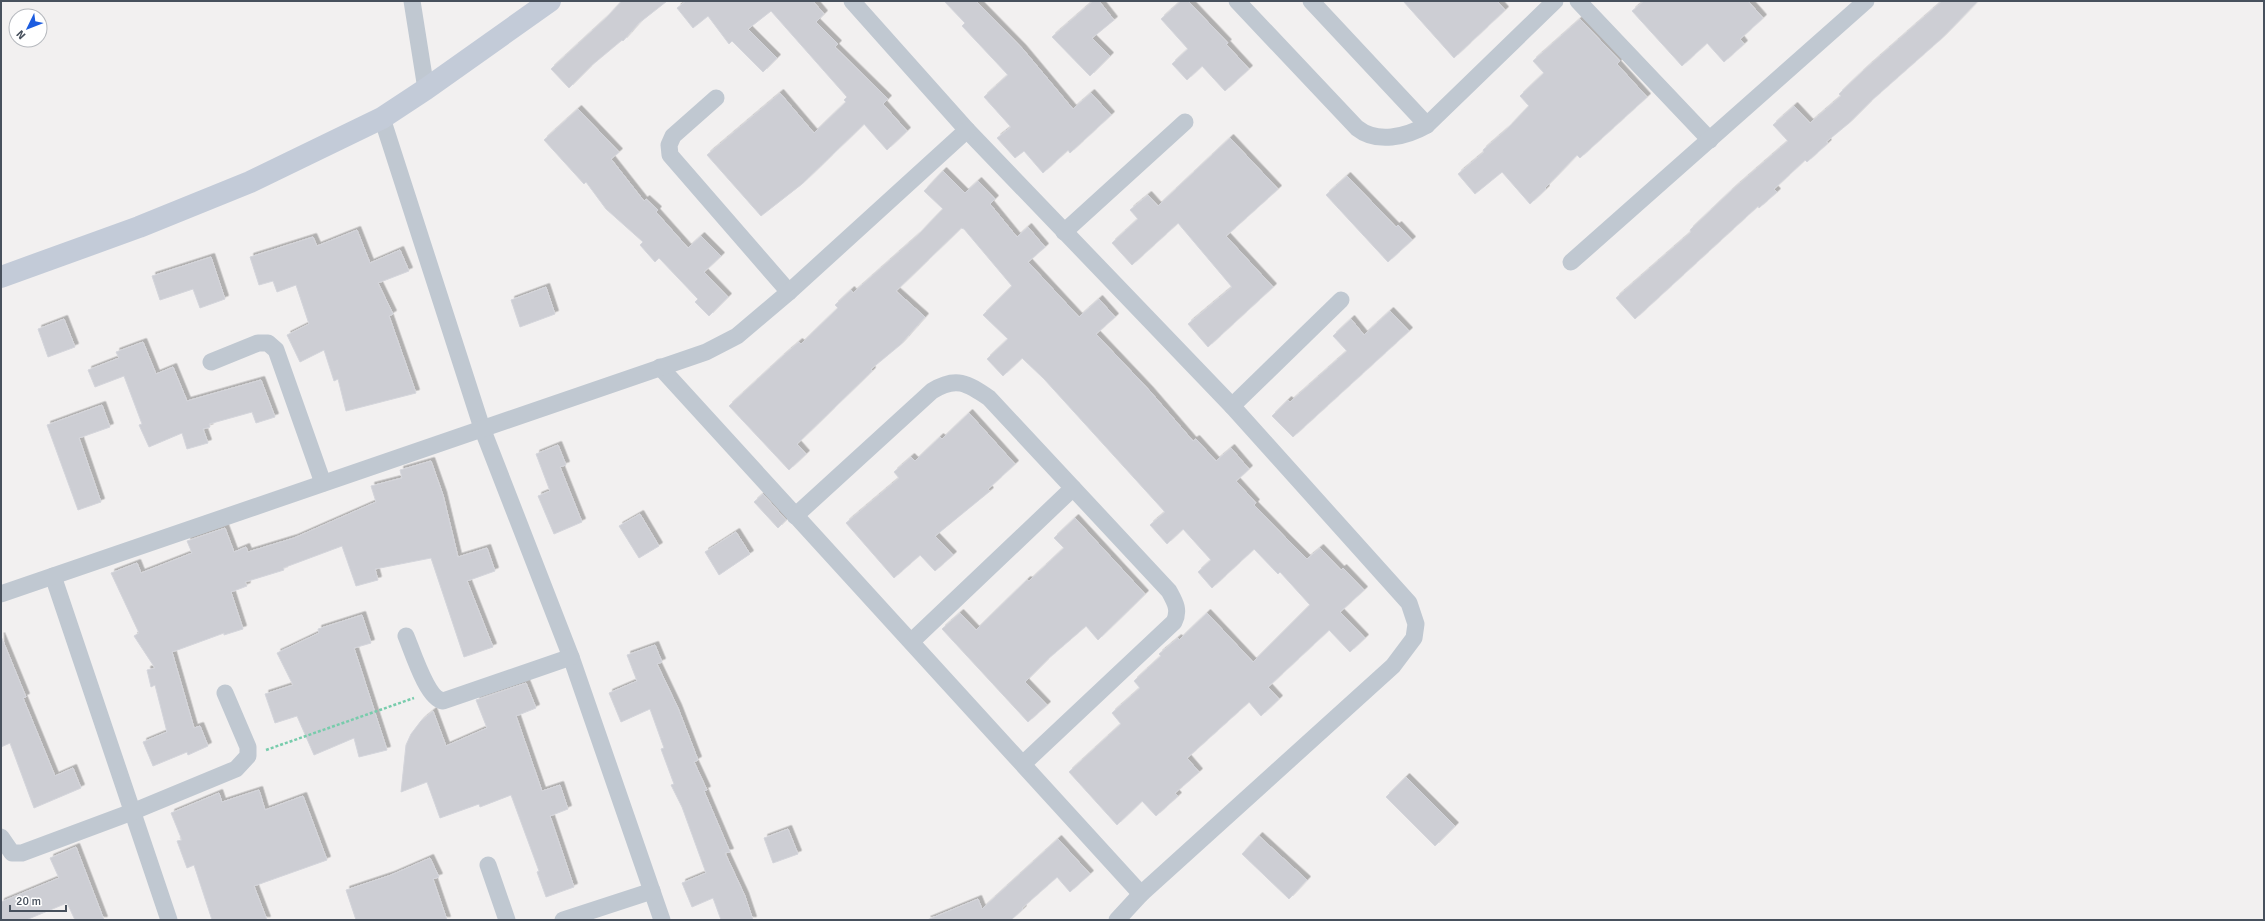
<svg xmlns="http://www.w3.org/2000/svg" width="2265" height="921" font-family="Signika,sans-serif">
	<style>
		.building { fill: #cdced4; stroke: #d4d5db; filter: url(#shadow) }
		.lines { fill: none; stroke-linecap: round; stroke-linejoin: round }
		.path { stroke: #78ccac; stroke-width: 2.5; stroke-dasharray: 3 2; stroke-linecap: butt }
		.street { stroke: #c0c8d1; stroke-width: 17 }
		.secondary { stroke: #c3cbd8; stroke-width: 22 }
	</style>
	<defs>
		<filter id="shadow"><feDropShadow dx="3.5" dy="-3.5" stdDeviation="0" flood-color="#0004"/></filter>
	</defs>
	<rect width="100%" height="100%" fill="#f2f0f0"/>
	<g class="building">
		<polygon points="622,1 667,1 639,23 623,41 622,40 592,65 569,88 551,69 606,18"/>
		<polygon points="686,1 813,1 824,14 816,22 838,44 835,47 888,99 883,104 907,131 887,150 864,124 802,184 761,216 707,155 780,93 814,133 846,102 844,100 847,97 771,11 748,29 777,58 763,72 732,41 729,44 708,16 693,28 677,8"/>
		<polygon points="944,1 976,1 1022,48 1073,109 1091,93 1111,115 1070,153 1068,150 1043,173 1024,151 1015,158 997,138 1011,127 984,97 1008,75 962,26 965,23"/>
		<polygon points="1093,1 1099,1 1114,20 1092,38 1110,56 1090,76 1052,37"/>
		<polygon points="1181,1 1188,1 1228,43 1226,44 1249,69 1225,91 1202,66 1187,80 1172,64 1188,49 1161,19"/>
		<polygon points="1403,1 1497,1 1505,10 1454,58"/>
		<polygon points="1644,1 1748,1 1763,18 1740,39 1744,44 1724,62 1707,43 1682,66 1632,11"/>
		<polygon points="1942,1 1978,1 1942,38 1872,100 1849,123 1826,142 1828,143 1807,162 1805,160 1774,189 1777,192 1759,208 1758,206 1635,319 1616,298 1691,232 1690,230 1732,190 1788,141 1773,125 1794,106 1810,123 1841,96 1839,94 1863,71"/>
		<polygon points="1580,19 1620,61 1617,64 1647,97 1580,158 1577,155 1545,188 1546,189 1530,204 1502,172 1475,194 1458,174 1484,152 1483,150 1507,129 1529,106 1520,96 1544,73 1533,61"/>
		<polygon points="578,109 619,152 611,159 644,201 646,199 658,210 656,212 688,248 701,236 721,256 704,272 728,297 709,316 695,302 698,299 659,258 655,262 640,245 643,242 606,209 586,182 584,184 544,140"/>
		<polygon points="1230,138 1278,189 1226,236 1273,287 1208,347 1188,324 1232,287 1178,223 1132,265 1112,243 1138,219 1130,210 1148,195 1158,206"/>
		<polygon points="943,171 965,193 978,181 995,199 990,204 1017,237 1028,227 1045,247 1028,262 1079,317 1099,299 1115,317 1096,334 1149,390 1193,441 1196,439 1216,461 1231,448 1249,469 1236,481 1256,503 1254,505 1285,537 1307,559 1320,548 1341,570 1343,568 1364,590 1340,612 1365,638 1350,652 1329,630 1268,687 1279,699 1261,716 1249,702 1187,758 1199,772 1175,793 1178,796 1156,816 1142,801 1117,825 1069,772 1121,724 1112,713 1140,688 1134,681 1161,656 1159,654 1178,638 1179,640 1207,613 1253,662 1310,605 1280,572 1278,574 1254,549 1212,588 1198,572 1211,560 1183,529 1167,544 1150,525 1165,512 1044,379 1022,358 1003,376 987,359 1008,339 983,315 1012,286 964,229 961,228 896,291 925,317 900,345 871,369 872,371 797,444 806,454 789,470 729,406 784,355 799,342 801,344 838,308 835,305 851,290 853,293 918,235 943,209 924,191"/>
		<polygon points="1347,176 1396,227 1398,225 1412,240 1388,262 1326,195"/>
		<polygon points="357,230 370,263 400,250 409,271 378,283 393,314 389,316 416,393 346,411 338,379 334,381 324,350 300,362 287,335 309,324 296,285 277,292 273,281 259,285 250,257 313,237 317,246"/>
		<polygon points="211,257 225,299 200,308 193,289 160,300 152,276"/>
		<polygon points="546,287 555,314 520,327 511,300"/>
		<polygon points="1390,311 1409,331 1293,437 1272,416 1288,400 1290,402 1347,351 1333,336 1351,319 1364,335"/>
		<polygon points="64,319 75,347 48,357 38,329"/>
		<polygon points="143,342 156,374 173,367 187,401 261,380 275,417 256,423 252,412 209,424 210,427 203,429 208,443 187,449 182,433 149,447 139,425 142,424 124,376 95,387 88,370 119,358 116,352"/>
		<polygon points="102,405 110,427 79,438 101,502 78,510 47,425"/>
		<polygon points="969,413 1015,464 988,489 990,491 935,536 953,555 935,571 920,555 894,578 846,523 899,478 894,472 911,457 915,461 940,437 942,439"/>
		<polygon points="558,445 566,465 560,467 582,522 554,534 538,496 550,491 536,454"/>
		<polygon points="431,461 443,495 458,557 487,548 495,571 467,581 493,647 464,657 431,558 375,569 378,580 356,586 342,546 283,568 284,570 245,582 247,586 231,592 243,629 224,635 224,633 172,652 194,728 200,726 208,746 188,755 187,752 153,766 143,742 167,732 155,685 151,687 147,670 155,668 134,636 139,633 111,573 137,563 141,573 192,553 187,541 225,528 234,552 246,547 248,552 294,538 376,502 371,486 402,478 400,470"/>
		<polygon points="763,494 786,520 778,528 754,502"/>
		<polygon points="640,514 659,546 639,558 619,526"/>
		<polygon points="1075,518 1145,594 1098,640 1086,626 1049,658 1025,682 1047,705 1028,722 942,629 960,613 976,630 1027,580 1029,581 1064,548 1054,538"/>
		<polygon points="736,532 750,554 719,575 705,552"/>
		<polygon points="362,615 371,643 354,648 387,750 359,757 354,738 314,755 297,716 275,723 265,694 293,685 277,653 319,633 318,629"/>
		<polygon points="1,636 26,697 23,698 55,776 73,768 81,788 34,808 10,743 1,747"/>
		<polygon points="655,645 662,662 657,664 678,708 698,760 694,762 707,790 704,791 730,852 725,853 745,896 753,920 721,920 713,898 692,907 682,883 706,873 682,807 671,785 674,784 661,749 664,748 650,709 621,722 609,693 637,681 627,655"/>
		<polygon points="526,683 536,708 516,716 542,791 560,785 568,809 550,816 574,887 546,897 537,872 539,871 511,795 480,807 479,804 440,818 427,782 401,792 406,745 411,734 421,721 433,711 446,746 487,728 476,700"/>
		<polygon points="1406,777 1455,826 1435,846 1386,797"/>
		<polygon points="259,790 265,810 303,796 327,860 254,886 267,920 212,920 194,865 187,868 177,841 182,840 171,813 219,793 222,802"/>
		<polygon points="788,829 798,854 773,863 764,838"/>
		<polygon points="1259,836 1307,880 1289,899 1242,854"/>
		<polygon points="1058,839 1090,874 1070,892 1057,877 1022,908 1023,909 1011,920 927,920 978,899 982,909"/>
		<polygon points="76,847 104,920 75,920 67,903 26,920 1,920 1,902 59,878 50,858"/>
		<polygon points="430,858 439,877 433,879 447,920 356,920 346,890 391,875"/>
	</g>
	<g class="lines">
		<polyline class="path" points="266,750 414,698"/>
		<g class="street">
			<polyline points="412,1 426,89"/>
			<polyline points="852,1 967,130 1232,406 1409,603 1416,624 1414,638 1393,666 1141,894 1117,920"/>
			<path d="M1237,1L1357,128C1377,144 1406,137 1427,125L1555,1"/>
			<polyline points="1311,1 1427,125"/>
			<polyline points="1578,1 1710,140"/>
			<polyline points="716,98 673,136 669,145 670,155 789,292"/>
			<polyline points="382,118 482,428 571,657 662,920"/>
			<polyline points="1064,232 1185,122"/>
			<polyline points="1571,262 1866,1"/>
			<polyline points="211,362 258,343 268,343 276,350 323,483"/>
			<polyline points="660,367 1141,894"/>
			<polyline points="1232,406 1341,300"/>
			<path d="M795,516L932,391C956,376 967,383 989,398L1169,591C1175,602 1180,610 1174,622L1024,763"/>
			<polyline points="53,576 169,920"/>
			<polyline points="1,594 706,352 737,336 789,292 967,130"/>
			<path d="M406,636C412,650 427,699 443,701L571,657"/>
			<polyline points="912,641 1073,488"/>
			<polyline points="1,837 12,853 22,853 132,812 236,769 248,756 248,747 225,693"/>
			<polyline points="488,865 507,920"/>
			<polyline points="563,920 652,891"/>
		</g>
		<polyline class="secondary" points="1,277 139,227 250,182 382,118 426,89 550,1"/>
	</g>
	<rect width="2265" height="921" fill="none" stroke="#48515d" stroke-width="4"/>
	<g transform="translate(28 28) rotate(227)"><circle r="19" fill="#ffffff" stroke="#b6b9be"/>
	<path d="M0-3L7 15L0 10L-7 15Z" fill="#1c5cdf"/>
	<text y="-6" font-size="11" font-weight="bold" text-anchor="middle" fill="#48515d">N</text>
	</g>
	<path d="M10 905v6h56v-6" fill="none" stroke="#48515d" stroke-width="2"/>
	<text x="16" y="905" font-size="12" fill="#48515d" stroke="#ffffff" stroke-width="3" paint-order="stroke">20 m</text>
</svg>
